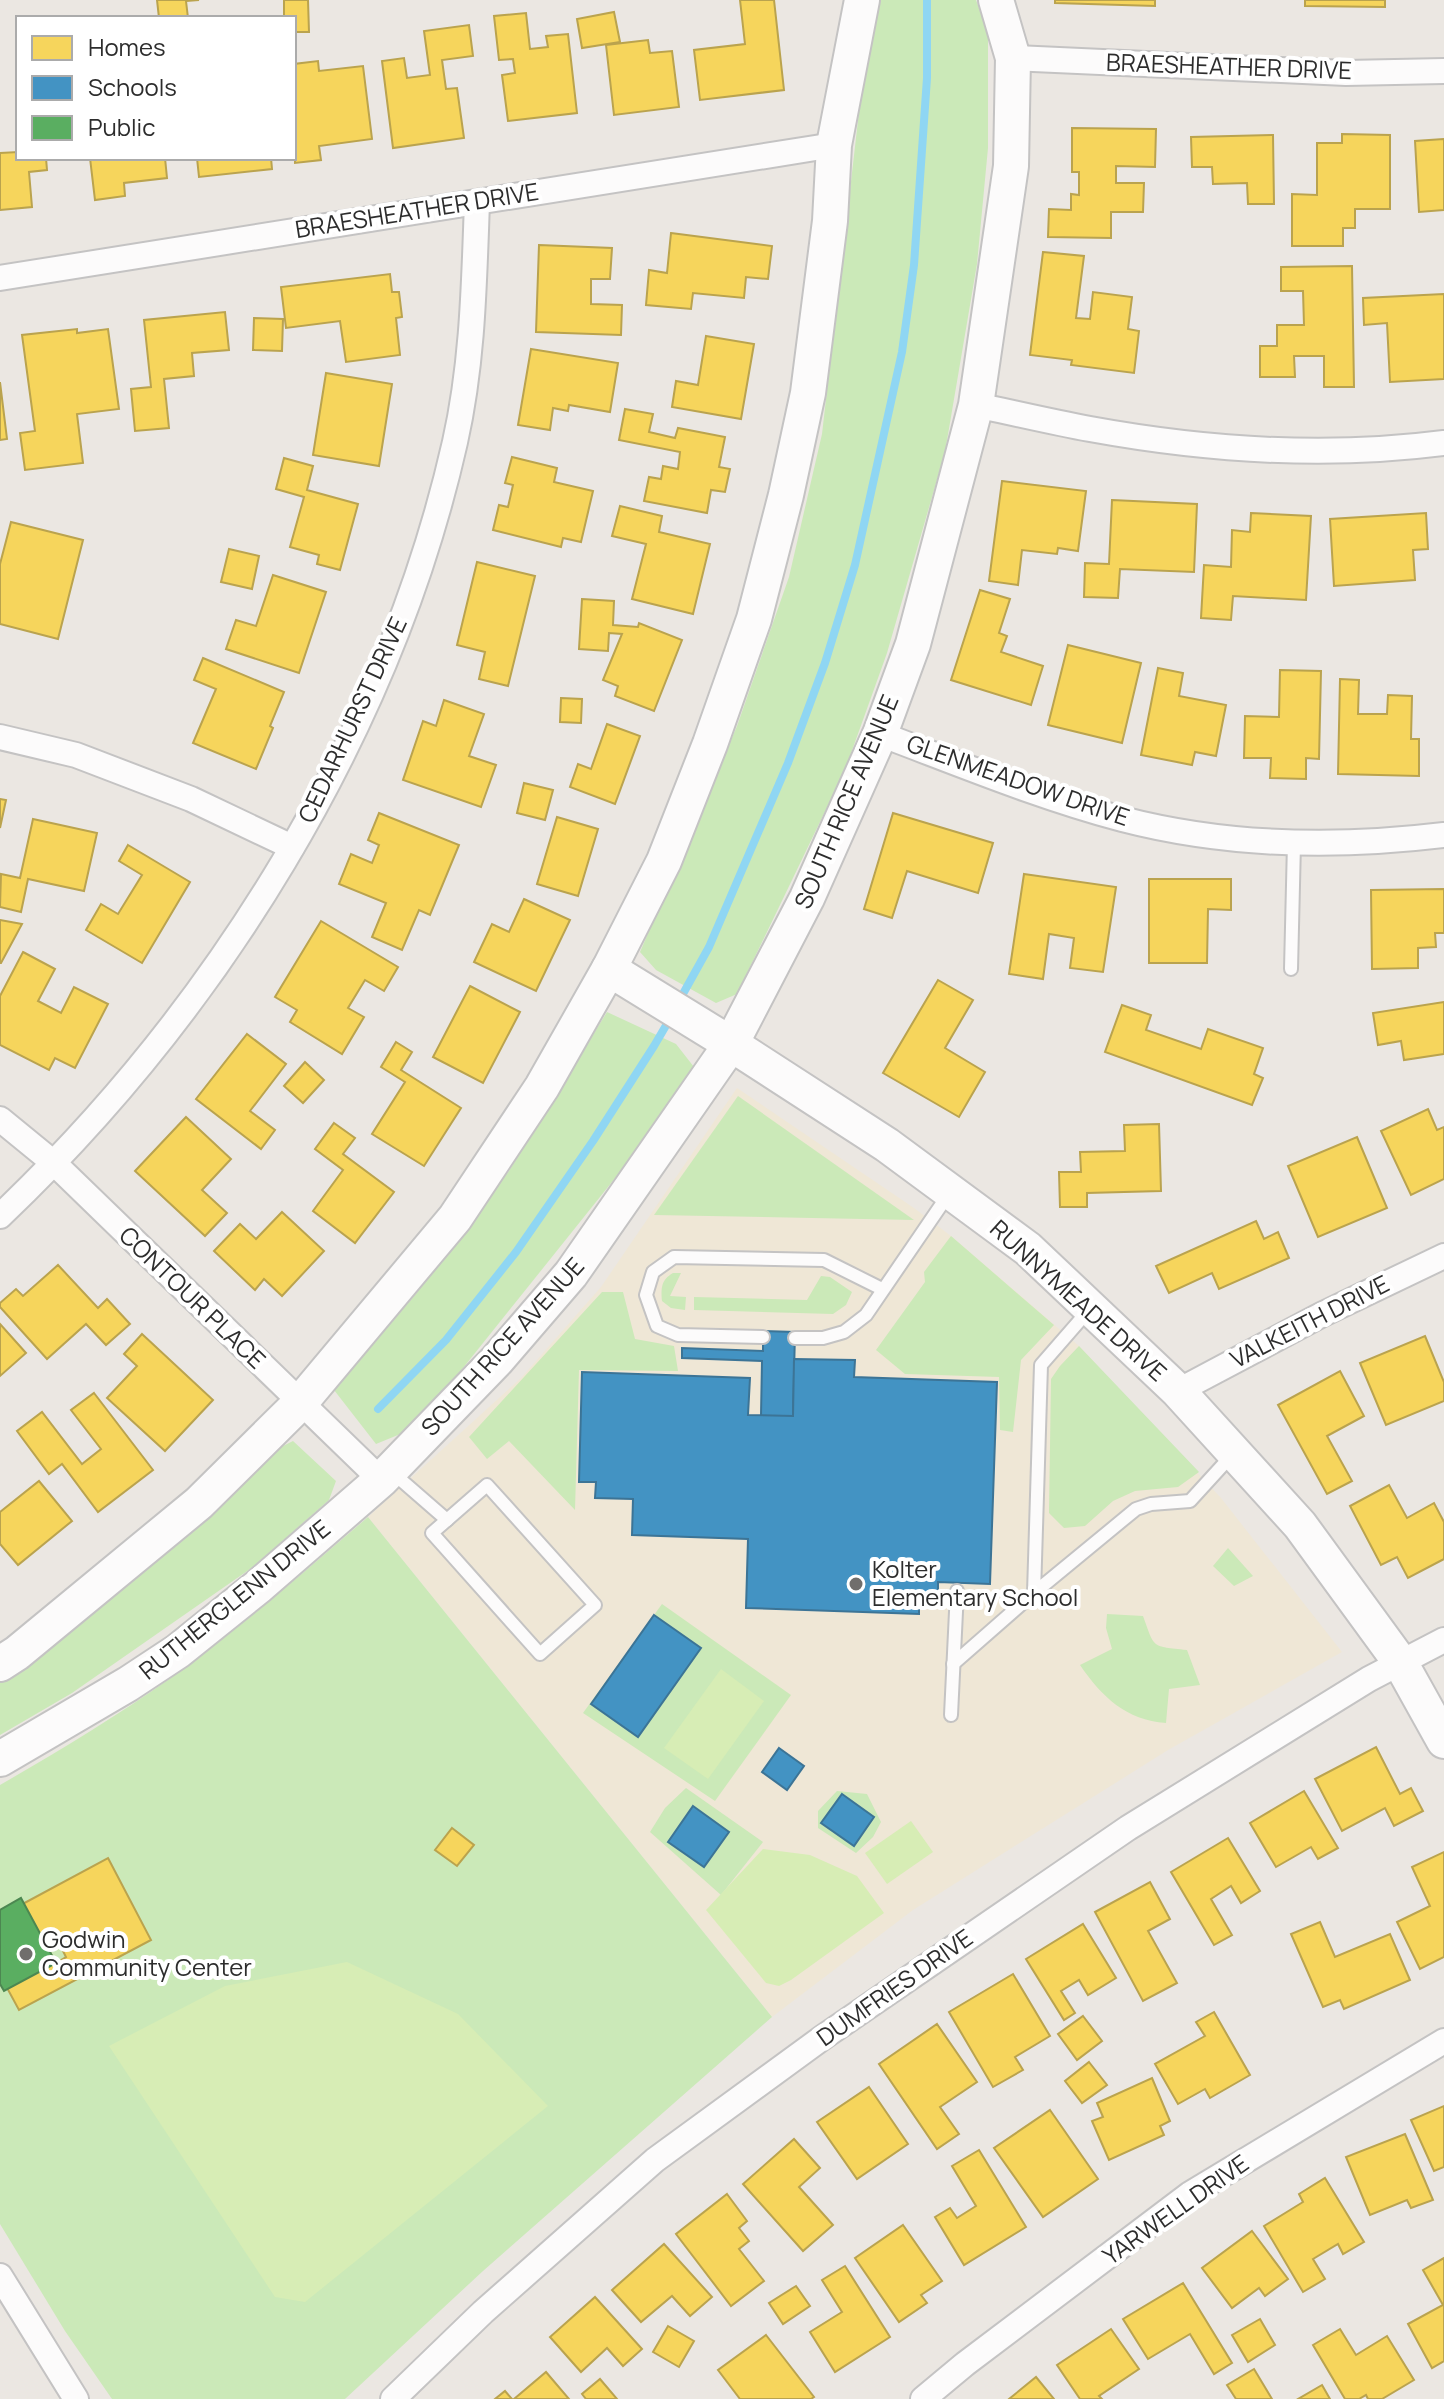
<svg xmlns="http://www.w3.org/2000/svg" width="1444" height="2399" font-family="Manrope,sans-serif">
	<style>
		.education { fill: #efe7d6 }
		.green { fill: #cbe9b8 }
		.pitch { fill: #d7edb5 }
		.homes { fill: #f6d55c; stroke: #baa34e; stroke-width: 2; fill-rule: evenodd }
		.schools { fill: #4393c3; stroke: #3c7496; stroke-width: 2 }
		.public { fill: #5aae61; stroke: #4c8751; stroke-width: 2 }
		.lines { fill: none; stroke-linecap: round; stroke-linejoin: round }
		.stream { stroke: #8fd6f3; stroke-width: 8 }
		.lane-casing { stroke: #c4c3c3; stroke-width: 16 }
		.street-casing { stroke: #c4c3c3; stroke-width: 28 }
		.secondary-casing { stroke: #c4c3c3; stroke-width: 38 }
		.lane { stroke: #fcfbfb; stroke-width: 12 }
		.street { stroke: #fcfbfb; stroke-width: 24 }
		.secondary { stroke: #fcfbfb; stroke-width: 34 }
		.poi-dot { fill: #706e6c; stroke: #fff; stroke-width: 3 }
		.labels { text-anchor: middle; stroke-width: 8; stroke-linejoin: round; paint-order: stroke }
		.street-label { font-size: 24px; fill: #2d2d2d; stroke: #fff }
		.poi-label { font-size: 24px; fill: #2d2d2d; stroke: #fff; text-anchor: start }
	</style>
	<rect width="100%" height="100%" fill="#ebe7e2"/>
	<polygon class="education" points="737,1088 914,1208 951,1236 1079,1346 1221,1498 1342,1652 1168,1750 913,1910 772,2017 368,1517 521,1378 601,1287"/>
	<g class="green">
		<polygon points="881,0 976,0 988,32 988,148 977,264 945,452 887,653 845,770 737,994 716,1003 656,970 640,952 737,726 789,577 822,434 863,77"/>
		<polygon points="607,1012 676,1044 694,1067 656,1127 415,1428 376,1444 334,1390 415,1295 509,1171"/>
		<polygon points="738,1096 914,1220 654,1215"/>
		<polygon points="951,1236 1054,1325 1021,1360 1013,1432 1000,1430 999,1377 905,1374 876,1350 925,1282 924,1272"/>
		<path d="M673,1273H681L670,1296L686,1297L685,1310L671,1308L662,1301C661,1288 661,1280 673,1273Z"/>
		<polygon points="821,1276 830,1277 852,1292 846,1305 833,1314 694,1310 694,1297 807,1300"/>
		<polygon points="602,1292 623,1292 635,1339 674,1346 678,1371 579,1370 575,1510 509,1441 487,1459 469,1437"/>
		<polygon points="1079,1346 1199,1472 1178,1487 1135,1491 1113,1501 1085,1526 1064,1528 1049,1513 1051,1379 1060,1366"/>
		<polygon points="293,1441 336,1481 329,1500 253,1567 72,1693 0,1735 0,1678 105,1604 281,1447"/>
		<path d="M368,1517L772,2017L483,2271L345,2399H112L65,2331L0,2224V1785C59,1751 117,1716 172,1677C240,1628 304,1572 368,1517Z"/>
		<polygon points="1228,1548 1253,1576 1234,1586 1213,1566"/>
		<polygon points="662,1604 791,1695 715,1801 583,1713"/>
		<path d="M1107,1614L1143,1616C1155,1649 1151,1646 1187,1650L1200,1685L1169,1689L1166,1723C1126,1720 1102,1697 1080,1665L1112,1649L1106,1628Z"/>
		<polygon points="686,1788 763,1842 721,1895 650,1832 665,1808"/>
		<polygon points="837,1791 867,1794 881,1822 873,1837 856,1853 818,1828 818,1811"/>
	</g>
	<g class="pitch">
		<polygon points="721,1669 764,1701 708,1779 664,1748"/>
		<polygon points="911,1821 933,1852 887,1884 865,1853"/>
		<polygon points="763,1849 810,1855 857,1876 884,1913 791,1980 779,1986 766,1983 706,1910"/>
		<polygon points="347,1962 458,2014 548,2106 305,2302 275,2297 109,2046 225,1986"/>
	</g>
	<g class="homes">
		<polygon points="157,0 199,0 186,1 188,18 159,18"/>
		<polygon points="284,0 308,0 309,32 294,32 294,18 284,18"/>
		<polygon points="740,0 774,0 784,90 700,100 694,50 745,44"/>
		<polygon points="1055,0 1155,0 1155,6 1055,3"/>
		<polygon points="1305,0 1385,0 1385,7 1305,6"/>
		<polygon points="614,12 620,42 582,48 577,19"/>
		<polygon points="526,13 530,49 548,47 546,36 568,34 577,113 508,121 502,75 515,73 513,59 499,60 494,16"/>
		<polygon points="469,25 473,56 442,60 446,89 457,88 464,138 393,148 382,61 404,58 407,78 430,75 424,31"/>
		<polygon points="648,40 650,53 672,51 679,107 614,115 606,45"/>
		<polygon points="318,61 319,71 363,66 372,139 319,146 321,160 295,163 294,64"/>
		<polygon points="1072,128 1156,129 1155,167 1116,166 1116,183 1144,183 1143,212 1111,212 1111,238 1048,237 1049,209 1071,210 1071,194 1079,195 1079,172 1072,172"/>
		<polygon points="1342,134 1390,135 1390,209 1355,209 1355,228 1343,228 1343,246 1292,246 1292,194 1317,195 1317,143 1342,143"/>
		<polygon points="1273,135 1274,204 1248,204 1247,183 1213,184 1212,167 1192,167 1191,137"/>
		<polygon points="1444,139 1444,210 1419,212 1415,141"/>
		<polygon points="18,152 18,158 46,158 47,170 29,172 32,207 0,210 0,153"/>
		<polygon points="90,158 165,158 167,178 124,183 125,196 95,200"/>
		<polygon points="197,158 271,158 272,169 199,177"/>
		<polygon points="671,233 772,246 768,279 746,277 744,298 693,293 691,309 646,305 649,270 667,273"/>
		<polygon points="539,245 612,248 610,279 591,279 591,304 622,305 621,335 536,332"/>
		<polygon points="1043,252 1084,256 1076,318 1090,319 1093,292 1132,297 1128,329 1139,331 1134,373 1071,365 1072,360 1030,355"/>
		<polygon points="1352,266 1354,387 1324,387 1324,356 1294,356 1295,377 1260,377 1260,346 1277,346 1277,325 1304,325 1303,291 1281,291 1281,267"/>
		<polygon points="390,274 392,292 399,292 402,317 396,318 400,355 346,362 340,321 286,328 281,287"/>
		<polygon points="1444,294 1444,379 1390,382 1387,323 1364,325 1363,298"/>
		<polygon points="225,312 229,350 192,353 194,376 164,379 169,428 135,431 131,389 151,387 144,320"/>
		<polygon points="254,318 283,319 282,351 253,350"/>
		<polygon points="77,329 77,333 108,329 119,409 77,414 83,463 25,470 20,433 35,431 22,335"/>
		<polygon points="706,336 754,344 741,419 672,407 676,381 698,385"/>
		<polygon points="531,349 618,363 610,412 569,405 568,411 553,408 550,430 518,425"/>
		<polygon points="326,373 392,384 379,466 313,455"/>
		<polygon points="0,382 7,439 0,440"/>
		<polygon points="625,409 653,414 649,432 675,438 678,428 725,437 719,467 730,469 725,492 711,490 707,513 644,501 649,477 661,479 663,466 678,469 680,452 619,440"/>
		<polygon points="512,457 557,468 554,482 593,491 581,542 563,538 561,547 493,530 499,505 508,507 513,485 505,483"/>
		<polygon points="284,458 313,466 307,490 358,504 340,570 317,564 319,555 290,547 304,497 276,489"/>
		<polygon points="1002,481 1086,491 1078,551 1058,548 1057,554 1022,550 1018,585 989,581"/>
		<polygon points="1112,500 1197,504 1194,572 1120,569 1118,598 1084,597 1085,563 1109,564"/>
		<polygon points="620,506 662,516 659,532 710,544 693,614 632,599 646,544 612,536"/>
		<polygon points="1251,513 1311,516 1306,600 1233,596 1231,620 1201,618 1204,565 1231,567 1232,530 1250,532"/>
		<polygon points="1426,513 1428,549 1413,550 1415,580 1334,586 1330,519"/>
		<polygon points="11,522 83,540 58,639 0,624 0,564"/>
		<polygon points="229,549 259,556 252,589 221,582"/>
		<polygon points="477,562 535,576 508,686 479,679 485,652 457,645"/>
		<polygon points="273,575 326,592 299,673 226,649 236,620 256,626"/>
		<polygon points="980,590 1010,599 999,633 1007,636 1001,652 1043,666 1031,705 951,680"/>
		<polygon points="582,599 614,601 613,625 638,627 639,623 682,640 654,711 615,696 618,686 603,680 622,634 609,633 608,651 579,649"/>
		<polygon points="1068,645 1141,663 1122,743 1048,725"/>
		<polygon points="203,658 284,692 270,726 273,728 256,769 193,743 216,689 194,680"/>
		<polygon points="1158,668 1183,673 1179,696 1226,705 1216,756 1195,752 1192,765 1141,755"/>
		<polygon points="1280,670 1321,671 1319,759 1306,758 1306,779 1270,778 1271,758 1244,758 1245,716 1279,717"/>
		<polygon points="1340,679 1359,680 1358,714 1387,714 1388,695 1412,696 1411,739 1419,739 1419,776 1338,774"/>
		<polygon points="561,698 582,699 581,723 560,722"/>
		<polygon points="444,700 484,714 469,756 496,765 481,807 403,780 423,721 436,726"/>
		<polygon points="607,724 640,736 615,804 570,787 578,764 591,769"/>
		<polygon points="524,783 553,790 545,820 517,813"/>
		<polygon points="0,799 6,800 0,828"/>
		<polygon points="379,813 459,845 430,915 419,910 402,950 372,937 386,903 339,884 351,854 372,863 379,845 368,840"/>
		<polygon points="893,813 993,843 978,893 907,871 892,918 864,909"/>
		<polygon points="557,817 598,829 578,896 537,884"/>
		<polygon points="33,819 97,833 84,891 28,879 21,912 0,907 1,874 20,878"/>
		<polygon points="128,845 190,882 142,963 86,930 101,904 118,914 142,875 119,861"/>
		<polygon points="1024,874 1116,887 1103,972 1070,968 1074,938 1049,934 1043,979 1009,974"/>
		<polygon points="1149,879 1231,879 1231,910 1208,909 1207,963 1149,963"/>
		<polygon points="1444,889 1444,933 1435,933 1436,947 1418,948 1418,968 1372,969 1371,890"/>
		<polygon points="524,899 570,920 536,991 474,962 492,924 509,932"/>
		<polygon points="0,920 22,924 1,963 0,963"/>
		<polygon points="321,921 398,967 384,991 365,980 348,1008 364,1017 342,1054 290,1022 297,1010 275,997"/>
		<polygon points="23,952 55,969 38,1001 61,1013 74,987 108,1004 75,1068 55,1058 49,1070 0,1045 0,996"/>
		<polygon points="938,980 973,1000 945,1048 985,1072 959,1117 883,1073"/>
		<polygon points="470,986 520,1012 483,1083 433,1057"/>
		<polygon points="1444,1002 1444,1054 1404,1060 1401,1041 1378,1045 1373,1013"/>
		<polygon points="1122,1005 1151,1015 1146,1030 1201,1049 1208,1029 1263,1048 1254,1074 1263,1078 1252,1105 1105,1052"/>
		<polygon points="247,1034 286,1064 250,1111 275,1130 261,1149 196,1099"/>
		<polygon points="396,1042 412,1052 401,1070 461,1108 424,1166 372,1134 405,1082 381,1067"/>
		<polygon points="305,1062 324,1080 303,1103 284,1086"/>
		<polygon points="1428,1109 1437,1130 1444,1127 1444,1179 1411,1195 1381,1131"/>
		<polygon points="186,1117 231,1159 202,1190 227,1213 205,1236 135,1171"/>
		<polygon points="334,1123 355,1138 343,1154 394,1192 355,1243 313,1211 343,1170 315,1149"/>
		<polygon points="1159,1124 1161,1191 1087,1193 1087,1207 1060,1207 1059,1172 1081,1172 1080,1152 1125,1151 1124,1125"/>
		<polygon points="1357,1137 1387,1208 1318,1237 1288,1166"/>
		<polygon points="282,1212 324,1251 282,1296 264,1279 255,1290 214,1251 240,1224 256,1239"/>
		<polygon points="1256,1221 1264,1239 1278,1232 1289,1258 1219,1289 1212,1273 1169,1293 1156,1266"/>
		<polygon points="58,1265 98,1308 107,1299 130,1324 106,1345 86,1324 47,1359 0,1307 0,1303 16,1289 23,1296"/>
		<polygon points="0,1324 26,1353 0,1376"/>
		<polygon points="142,1334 213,1400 165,1451 107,1398 137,1366 124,1354"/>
		<polygon points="1425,1336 1444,1382 1444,1401 1386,1425 1360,1363"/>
		<polygon points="1340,1371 1364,1416 1327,1436 1352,1481 1327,1494 1278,1405"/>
		<polygon points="94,1393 153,1470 98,1512 62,1464 49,1474 17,1431 42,1412 82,1464 101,1449 71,1410"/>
		<polygon points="39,1481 72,1521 18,1565 0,1544 0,1512"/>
		<polygon points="1389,1485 1407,1518 1434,1503 1444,1522 1444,1559 1408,1578 1397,1557 1381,1565 1350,1506"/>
		<polygon points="1376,1747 1400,1794 1411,1788 1423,1811 1394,1826 1385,1808 1342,1831 1315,1779"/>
		<polygon points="1304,1791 1338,1848 1318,1859 1311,1847 1276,1867 1250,1823"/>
		<polygon points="452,1828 474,1845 457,1866 435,1850"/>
		<polygon points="1228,1838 1260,1891 1241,1903 1231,1886 1211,1899 1232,1935 1214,1945 1171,1872"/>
		<polygon points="1444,1852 1444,1957 1420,1969 1397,1922 1430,1906 1412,1867"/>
		<path d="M108,1858L151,1940L19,2010L0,1975V1940L27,1925L17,1907ZM57,1939L66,1957L56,1963L46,1945Z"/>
		<polygon points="1150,1882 1170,1919 1148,1931 1177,1983 1143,2001 1095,1912"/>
		<polygon points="1320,1922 1335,1957 1390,1934 1410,1980 1344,2009 1340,2000 1323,2007 1291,1934"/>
		<polygon points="1083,1924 1116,1978 1088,1995 1079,1980 1061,1991 1075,2013 1064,2020 1026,1959"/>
		<polygon points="1013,1974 1050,2036 1015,2057 1023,2070 993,2087 949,2012"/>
		<polygon points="1214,2012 1250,2075 1210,2098 1205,2089 1178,2104 1155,2064 1205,2036 1196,2022"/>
		<polygon points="1083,2016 1102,2041 1077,2060 1058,2034"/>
		<polygon points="937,2024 977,2082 940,2107 959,2134 937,2149 879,2064"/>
		<polygon points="1089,2062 1107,2085 1082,2103 1065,2081"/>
		<polygon points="1152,2078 1170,2121 1160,2126 1164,2135 1109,2160 1092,2121 1103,2117 1097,2103"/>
		<polygon points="869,2087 908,2144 857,2179 817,2122"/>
		<polygon points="1444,2106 1444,2167 1434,2171 1411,2120"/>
		<polygon points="1050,2110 1098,2179 1043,2217 994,2148"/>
		<polygon points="1405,2134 1433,2200 1411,2208 1407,2200 1370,2215 1346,2157"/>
		<polygon points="794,2139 820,2168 799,2187 833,2225 803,2251 743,2184"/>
		<polygon points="979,2150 1026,2227 964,2265 935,2217 950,2208 957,2218 976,2206 952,2166"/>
		<polygon points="1325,2178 1364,2242 1343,2254 1338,2244 1313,2259 1325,2279 1303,2292 1264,2226 1303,2202 1299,2194"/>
		<polygon points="727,2194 747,2221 739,2228 749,2241 739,2249 764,2281 731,2306 676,2234"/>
		<polygon points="903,2225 942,2281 921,2295 927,2303 899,2322 855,2258"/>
		<polygon points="1252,2231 1288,2279 1265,2296 1259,2288 1232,2308 1202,2268"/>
		<polygon points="664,2244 712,2297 690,2316 672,2296 641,2322 612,2290"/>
		<polygon points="1444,2258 1444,2361 1432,2368 1408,2324 1443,2305 1423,2270"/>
		<polygon points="845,2266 890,2337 835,2372 810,2332 842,2312 822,2280"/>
		<polygon points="1183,2283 1232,2363 1214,2374 1190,2334 1148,2359 1123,2319"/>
		<polygon points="796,2286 810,2306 783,2324 769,2303"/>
		<polygon points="595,2297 642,2349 623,2366 607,2348 581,2372 550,2337"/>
		<polygon points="1260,2319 1275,2345 1248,2362 1232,2335"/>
		<polygon points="668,2326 694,2341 679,2367 653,2352"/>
		<polygon points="1111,2329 1139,2369 1099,2396 1102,2399 1080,2399 1057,2365"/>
		<polygon points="1340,2329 1356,2355 1387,2336 1414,2380 1382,2399 1368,2399 1366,2395 1359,2399 1345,2399 1313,2345"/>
		<polygon points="766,2335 814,2397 811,2399 740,2399 718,2370"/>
		<polygon points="1254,2369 1272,2399 1236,2399 1227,2385"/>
		<polygon points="546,2372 569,2399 514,2399"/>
		<polygon points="1036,2377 1054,2399 1009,2399"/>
		<polygon points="600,2379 617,2399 586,2399 582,2394"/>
		<polygon points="1322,2385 1330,2399 1298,2399"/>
		<polygon points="505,2391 512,2399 495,2399"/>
	</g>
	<g class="schools">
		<polygon points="763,1331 795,1332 793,1416 761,1416 762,1361 682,1358 682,1348 763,1351"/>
		<polygon points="794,1359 855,1360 854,1377 997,1382 990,1584 938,1582 938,1598 919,1598 919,1614 746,1608 748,1539 632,1535 633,1499 595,1498 596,1482 579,1482 582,1372 750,1378 748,1415 793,1416"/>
		<polygon points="654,1615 701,1648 638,1737 591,1704"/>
		<polygon points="779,1748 804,1766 787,1790 762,1772"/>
		<polygon points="842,1794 874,1817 854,1846 821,1823"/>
		<polygon points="693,1806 729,1832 704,1867 668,1842"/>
	</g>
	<polygon class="public" points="21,1898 56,1963 4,1991 0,1984 0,1910"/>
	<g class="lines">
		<g class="stream">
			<polyline points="679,1001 709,947 788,763 825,663 855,565 902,352 914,265 927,78 927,0"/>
			<polyline points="378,1409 446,1340 516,1252 593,1141 654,1046 671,1017"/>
		</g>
		<defs>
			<g id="lane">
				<polyline points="1291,969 1294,843"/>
				<polyline points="1088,1311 1041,1365 1034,1593 1136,1509 1151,1504 1190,1501 1232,1455"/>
				<polyline points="763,1337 678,1335 657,1326 646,1295 653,1272 674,1257 824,1260 882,1289"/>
				<polyline points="795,1338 823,1338 844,1332 866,1315 948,1195"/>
				<polyline points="388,1480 401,1480 447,1520"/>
				<polygon points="487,1485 595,1605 540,1654 432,1533"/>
				<polyline points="953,1664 1034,1593"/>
				<polyline points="951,1715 957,1591"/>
			</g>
			<g id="street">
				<polyline points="1013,58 1346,73 1444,71"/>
				<polyline points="0,278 834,145"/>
				<path d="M976,405C1014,413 1052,422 1090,429C1205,450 1328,458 1444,443"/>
				<path d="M880,734C960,764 1039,797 1122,819C1226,846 1337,848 1444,835"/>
				<polyline points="0,737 76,755 191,799 292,847"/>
				<polyline points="0,1119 55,1164 381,1480"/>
				<path d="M0,1216C216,1011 389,734 455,442C473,362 474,283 477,202"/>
				<polyline points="1178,1391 1321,1315 1444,1256"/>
				<polyline points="0,2276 76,2399"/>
				<polyline points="393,2399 483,2312 655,2160 822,2038 1128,1828 1369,1679 1444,1640"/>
				<polyline points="923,2399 965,2364 1190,2194 1444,2041"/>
			</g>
			<g id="secondary">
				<polyline points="609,969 731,1044 887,1145 1028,1249 1178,1391 1300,1525 1400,1662 1444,1741"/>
				<polyline points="0,1664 17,1653 199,1503 300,1403 455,1218 542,1087 609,969 664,861 710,744 754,619 786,495 808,393 830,221 834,145 862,0"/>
				<polyline points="0,1759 128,1684 178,1651 259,1586 381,1480 497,1360 571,1274 731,1044 807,898 880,734 913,644 976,405 1011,166 1013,58 996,0"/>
			</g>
		</defs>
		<use href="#lane" class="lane-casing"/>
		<use href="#street" class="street-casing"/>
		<use href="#secondary" class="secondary-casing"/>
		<use href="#lane" class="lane"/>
		<use href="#street" class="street"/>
		<use href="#secondary" class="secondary"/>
	</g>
	<g class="poi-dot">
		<circle cx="856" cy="1584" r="8"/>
		<circle cx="26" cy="1954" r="8"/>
	</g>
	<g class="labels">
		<g class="street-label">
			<text transform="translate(1229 67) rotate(2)" y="8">BRAESHEATHER DRIVE</text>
			<text transform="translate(417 211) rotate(-9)" y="8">BRAESHEATHER DRIVE</text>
			<text transform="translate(353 720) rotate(-65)" y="8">CEDARHURST DRIVE</text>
			<text transform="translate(1018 781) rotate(19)" y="8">GLENMEADOW DRIVE</text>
			<text transform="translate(847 802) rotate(-67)" y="8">SOUTH RICE AVENUE</text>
			<text transform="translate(192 1298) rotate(44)" y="8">CONTOUR PLACE</text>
			<text transform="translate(1078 1301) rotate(42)" y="8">RUNNYMEADE DRIVE</text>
			<text transform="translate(1310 1322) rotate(-27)" y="8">VALKEITH DRIVE</text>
			<text transform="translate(503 1347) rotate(-48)" y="8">SOUTH RICE AVENUE</text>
			<text transform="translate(235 1600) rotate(-39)" y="8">RUTHERGLENN DRIVE</text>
			<text transform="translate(895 1988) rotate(-35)" y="8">DUMFRIES DRIVE</text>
			<text transform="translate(1176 2210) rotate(-35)" y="8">YARWELL DRIVE</text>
		</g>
		<g class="poi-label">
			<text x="872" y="1578">Kolter<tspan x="872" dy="28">Elementary School</tspan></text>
			<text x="42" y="1948">Godwin<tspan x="42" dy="28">Community Center</tspan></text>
		</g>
	</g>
	<rect x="16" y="16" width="280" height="144" fill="#ffffff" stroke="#ababab" stroke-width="2"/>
	<rect x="32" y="36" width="40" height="24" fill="#f6d55c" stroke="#ababab" stroke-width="2"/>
	<text x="88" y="56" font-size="24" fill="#2d2d2d">Homes</text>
	<rect x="32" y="76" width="40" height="24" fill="#4393c3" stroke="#ababab" stroke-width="2"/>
	<text x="88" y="96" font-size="24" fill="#2d2d2d">Schools</text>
	<rect x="32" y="116" width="40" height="24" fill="#5aae61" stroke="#ababab" stroke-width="2"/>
	<text x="88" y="136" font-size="24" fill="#2d2d2d">Public</text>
</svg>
